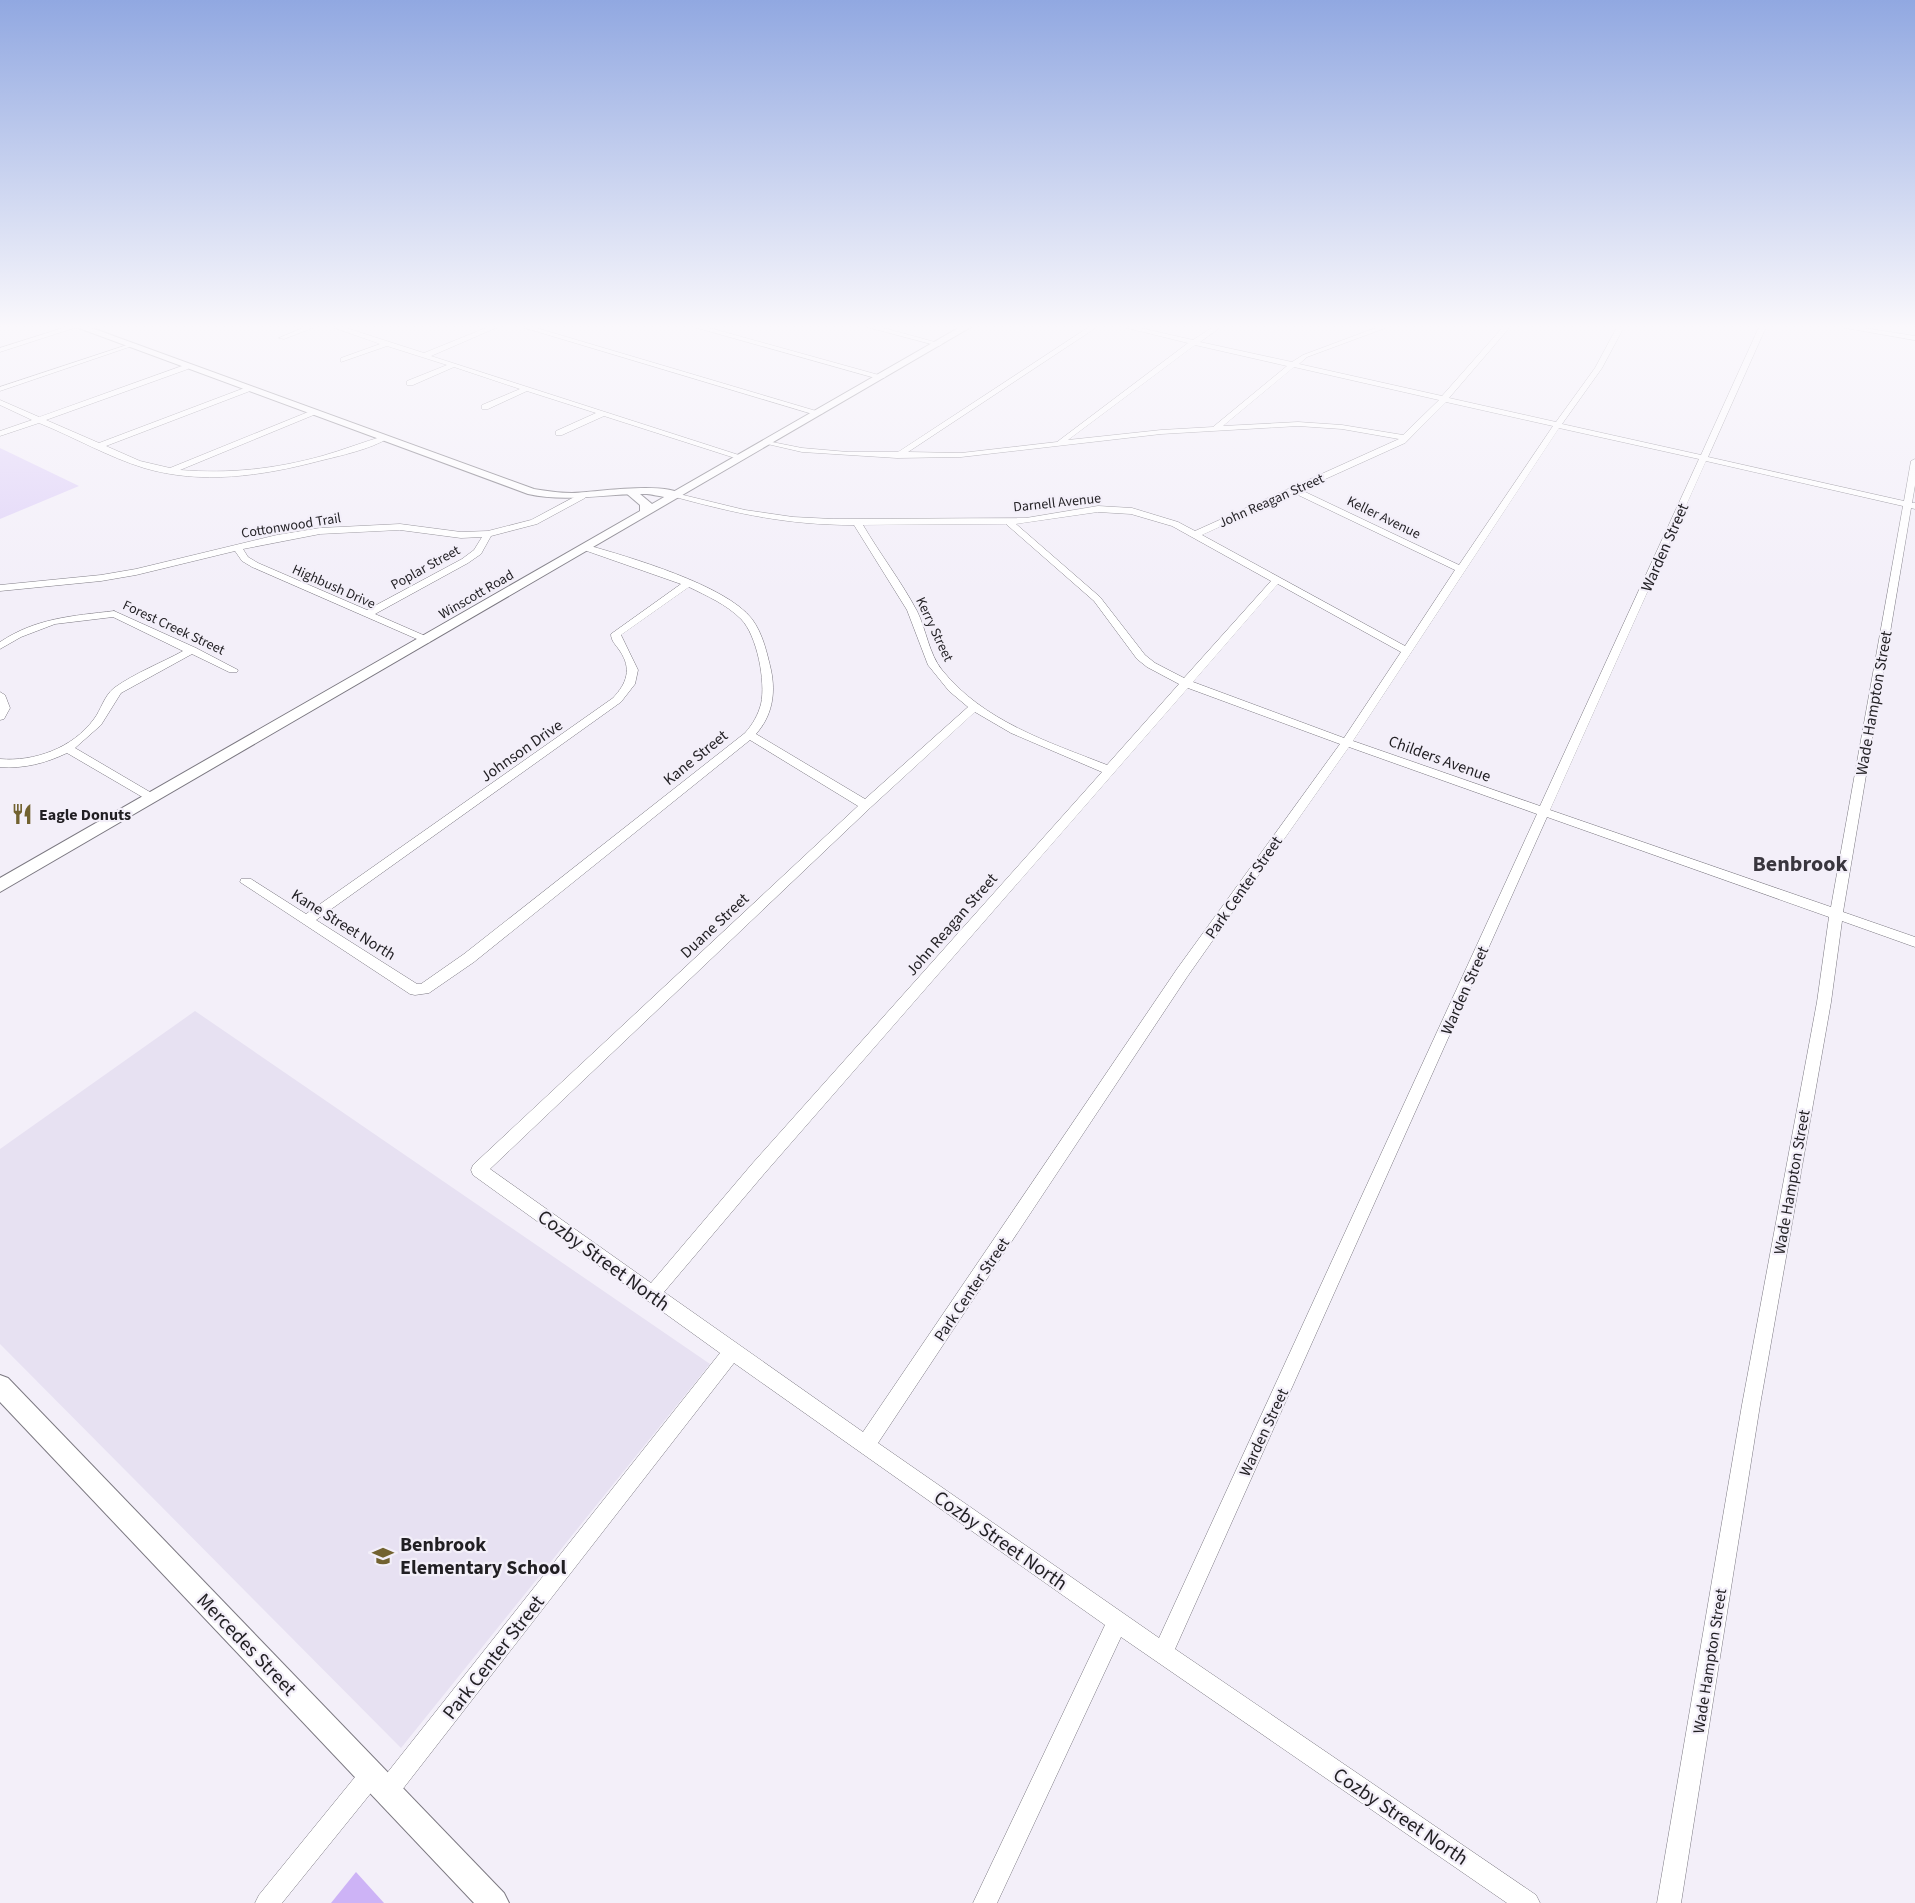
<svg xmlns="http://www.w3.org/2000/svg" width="1915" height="1903" font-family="'Source Sans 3',sans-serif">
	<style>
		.built { fill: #e7e1f2 }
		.green { fill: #e0d3f8 }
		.building { fill: #cdb3f6 }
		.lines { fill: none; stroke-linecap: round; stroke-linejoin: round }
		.minor-casing { stroke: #7b7881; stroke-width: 1 }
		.tertiary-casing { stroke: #7b7881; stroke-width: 2 }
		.secondary-casing { stroke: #7b7881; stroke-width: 2 }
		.minor { fill: #fff; fill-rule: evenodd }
		.tertiary { fill: #fff; fill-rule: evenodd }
		.secondary { fill: #fff; fill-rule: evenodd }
		.labels { text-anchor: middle; stroke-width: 4.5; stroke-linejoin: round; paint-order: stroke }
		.far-street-label { font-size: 14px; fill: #211f23; stroke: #f3eff9 }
		.street-label { font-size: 16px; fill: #211f23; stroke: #f3eff9 }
		.poi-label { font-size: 16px; font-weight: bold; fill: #211f23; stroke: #f3eff9; text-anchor: start }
		.near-street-label { font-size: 20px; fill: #211f23; stroke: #f3eff9 }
		.near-poi-label { font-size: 20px; font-weight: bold; fill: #211f23; stroke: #f3eff9; text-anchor: start }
		.district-label { font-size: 22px; font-weight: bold; fill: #39363e; stroke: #f3eff9 }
	</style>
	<rect width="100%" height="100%" fill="#f3eff9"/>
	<polygon class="built" points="195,1011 710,1364 401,1748 0,1344 0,1149"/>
	<polygon class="green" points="0,448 79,486 0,519"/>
	<polygon class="building" points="356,1872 384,1903 331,1903"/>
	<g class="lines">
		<defs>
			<g id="minor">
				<polygon points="66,327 77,327 0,352 0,348"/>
				<polygon points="305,327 315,327 284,339 279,338"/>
				<polygon points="332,327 343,327 424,353 488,327 498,327 431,356 745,457 738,459 604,416 562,435 556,435 556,431 596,413 527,391 488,409 482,409 482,405 520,389 454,367 413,385 407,385 407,381 447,365 387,346 341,362 341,358 380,344"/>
				<polygon points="522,327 533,327 823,413 816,415"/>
				<polygon points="694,327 706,327 886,377 879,379"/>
				<polygon points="867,327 880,327 942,344 939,346"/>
				<path d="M1089,327H1097L908,452L961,453L1057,442L1188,343L1123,327H1136L1193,340L1213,327H1221L1200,342L1292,362L1303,355L1378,327H1388L1307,357L1299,364L1442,396L1503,327H1510L1449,398L1556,422L1595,368L1617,327H1624L1602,368L1562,424L1701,455L1759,327H1766L1708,457L1904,501L1911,461L1915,459V485L1912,503H1915V509L1911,508L1843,912L1915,937V947L1842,921L1831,1002L1760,1405L1681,1903H1657L1742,1405L1817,1002L1829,917L1547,817L1175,1649L1536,1895L1540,1903H1507L1121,1637L997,1903H973L1105,1625L734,1363L395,1799L387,1802L379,1799L376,1791L379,1783L282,1903H255L259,1895L364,1766L372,1763L380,1766L383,1774L380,1782L720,1353L473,1175L471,1170L473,1165L858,806L750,740L474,962L429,993L415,995L410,994L240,882L241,879H251L306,914L613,698C627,683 632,669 620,651C616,645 611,641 611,634L681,584L584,550L582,548L587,545C629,557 726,585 752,619C763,634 767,653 771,670C776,694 772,716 756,734L865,799L968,707L949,691L928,665L907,610L854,525C788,525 738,514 675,497V493L745,510L793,517L833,519L1026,518L1098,506L1132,508L1178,522L1195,531L1399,439L1342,429L1298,426L1161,434L961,457L897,458L802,452L763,443L767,441L802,448L848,452H898ZM1195,345L1287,366L1213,427L1161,430L1068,440ZM1294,367L1439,400L1403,435L1342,425L1298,422L1223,426ZM1446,402L1553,426L1459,565L1301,490L1405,443ZM1559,428L1699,459L1540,806L1353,741ZM1706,461L1903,506L1831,907L1550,810ZM1294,493L1455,570L1405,646L1202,535ZM1098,512L1131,514L1172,526L1271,581L1184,678L1155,663L1145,655L1100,597L1016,524ZM1006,524L1094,601L1137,659L1147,667L1179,684L1107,765C1048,742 983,721 942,670C929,654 926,629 917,611C901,581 880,554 863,525ZM1278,584L1401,652L1344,738L1193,682ZM689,587C707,596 726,604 741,619C757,635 766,682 761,704C758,715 753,724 745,733L464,954L421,984H417L316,920L621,702L635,684L638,670L621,635ZM1188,688L1340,744L1177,969L863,1432L664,1292L764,1174ZM975,712L1011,733L1102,772L752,1164L651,1283L490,1169L870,808ZM1349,747L1537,814L1159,1638L878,1443L1187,977Z"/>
				<polygon points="1840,327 1858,327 1915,336 1915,340"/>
				<polygon points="127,345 132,346 0,391 0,387"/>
				<path d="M185,365L189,367L188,369L46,420L99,443L247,387H250V391L106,446L140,461L170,468L313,410L317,412L316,414L180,470C229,474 275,469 322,456C343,450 363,442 384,436L388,438C372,449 339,456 319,461C262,476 201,485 144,468C108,457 74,437 39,423L0,436V431L32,420L0,405V400L39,417Z"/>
				<path d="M582,493L586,496L585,498L537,524L491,536L481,554L468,563L375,614L430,638V642L426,643L252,567L242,561L235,551L136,575L101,581L0,591V585L101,575L136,569L277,535L320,528L400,524L461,532L488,531L531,520ZM400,530L461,538L482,537L474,550L462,559L367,610L258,563L248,557L243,549L320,534Z"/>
				<path d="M114,611L196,648L238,670L237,672H229L192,654L121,693L101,725L75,748L155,795L157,798L155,801L151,802L67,753C46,763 24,769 0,767V759C34,762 73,748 94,719C101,710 104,696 114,688C135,673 161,663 183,651L113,617L55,624L21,637L0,649V642C36,618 72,616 114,611Z"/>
				<polygon points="0,692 5,695 10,708 4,719 0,720"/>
			</g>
			<g id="tertiary">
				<path d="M76,327H89L534,489C547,491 559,493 572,493C597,492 665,481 683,495C676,501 657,495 647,494C607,493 568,503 528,494Z"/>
				<polygon points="0,1375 8,1378 504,1893 509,1903 474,1903 0,1402"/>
			</g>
			<polygon id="secondary" points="960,327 971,327 0,892 0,878 640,511 640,505 626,493 626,489 634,489 652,504"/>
		</defs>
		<use href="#minor" class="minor-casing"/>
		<use href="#tertiary" class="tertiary-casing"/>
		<use href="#secondary" class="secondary-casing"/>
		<use href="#minor" class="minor"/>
		<use href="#tertiary" class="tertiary"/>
		<use href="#secondary" class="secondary"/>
	</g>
	<linearGradient id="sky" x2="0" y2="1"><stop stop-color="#91a8e1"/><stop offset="0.55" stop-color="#faf8fc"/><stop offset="1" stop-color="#faf8fc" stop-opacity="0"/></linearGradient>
	<rect width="1915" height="594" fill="url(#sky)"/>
	<defs>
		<symbol id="restaurant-bare" viewBox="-9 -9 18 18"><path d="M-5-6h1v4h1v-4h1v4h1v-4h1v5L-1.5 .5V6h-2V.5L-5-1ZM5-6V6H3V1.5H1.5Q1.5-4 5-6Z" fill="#726230" stroke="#f3eff9" stroke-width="2.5" paint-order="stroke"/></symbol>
		<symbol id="school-bare" viewBox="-9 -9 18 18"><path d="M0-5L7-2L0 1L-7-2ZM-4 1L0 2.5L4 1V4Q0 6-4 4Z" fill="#726230" stroke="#f3eff9" stroke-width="2.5" paint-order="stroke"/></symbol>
	</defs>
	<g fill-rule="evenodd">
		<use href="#restaurant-bare" x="7" y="799" width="30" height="30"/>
		<use href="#school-bare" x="368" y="1541" width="30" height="30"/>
	</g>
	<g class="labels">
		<g class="far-street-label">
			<text transform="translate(1271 500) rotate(-24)" y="5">John Reagan Street</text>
			<text transform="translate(1057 502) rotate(-6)" y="5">Darnell Avenue</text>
			<text transform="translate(1384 517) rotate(26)" y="5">Keller Avenue</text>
			<text transform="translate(291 525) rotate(-9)" y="5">Cottonwood Trail</text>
			<text transform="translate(425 567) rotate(-29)" y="5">Poplar Street</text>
			<text transform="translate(334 586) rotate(24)" y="5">Highbush Drive</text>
			<text transform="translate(476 594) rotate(-30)" y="5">Winscott Road</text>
			<text transform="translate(174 627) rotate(25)" y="5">Forest Creek Street</text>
			<text transform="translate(935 629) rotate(65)" y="5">Kerry Street</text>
		</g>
		<g class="street-label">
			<text transform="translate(1664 547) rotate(-66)" y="6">Warden Street</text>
			<text transform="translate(1873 703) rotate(-80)" y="6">Wade Hampton Street</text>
			<text transform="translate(521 750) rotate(-35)" y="6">Johnson Drive</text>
			<text transform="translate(695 757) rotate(-39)" y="6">Kane Street</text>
			<text transform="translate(1440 758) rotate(20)" y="6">Childers Avenue</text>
			<text transform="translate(1243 887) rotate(-55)" y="6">Park Center Street</text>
			<text transform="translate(344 924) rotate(32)" y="6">Kane Street North</text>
			<text transform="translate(951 924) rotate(-49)" y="6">John Reagan Street</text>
			<text transform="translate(714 925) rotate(-43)" y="6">Duane Street</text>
			<text transform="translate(1464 990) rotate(-66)" y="6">Warden Street</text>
			<text transform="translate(1791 1182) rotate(-80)" y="6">Wade Hampton Street</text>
			<text transform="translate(971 1289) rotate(-56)" y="6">Park Center Street</text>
			<text transform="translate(1263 1432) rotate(-65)" y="6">Warden Street</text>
			<text transform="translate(1709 1661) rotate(-81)" y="6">Wade Hampton Street</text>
		</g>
		<g class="poi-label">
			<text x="39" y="820">Eagle Donuts</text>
		</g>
		<g class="near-street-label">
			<text transform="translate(604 1260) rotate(36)" y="7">Cozby Street North</text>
			<text transform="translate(1001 1540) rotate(35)" y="7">Cozby Street North</text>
			<text transform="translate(247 1644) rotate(46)" y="7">Mercedes Street</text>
			<text transform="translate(493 1657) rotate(-52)" y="7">Park Center Street</text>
			<text transform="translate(1401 1816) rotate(34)" y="7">Cozby Street North</text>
		</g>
		<g class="near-poi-label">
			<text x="400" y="1551">Benbrook<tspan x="400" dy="23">Elementary School</tspan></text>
		</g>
		<g class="district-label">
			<text x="1800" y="871">Benbrook</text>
		</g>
	</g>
</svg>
